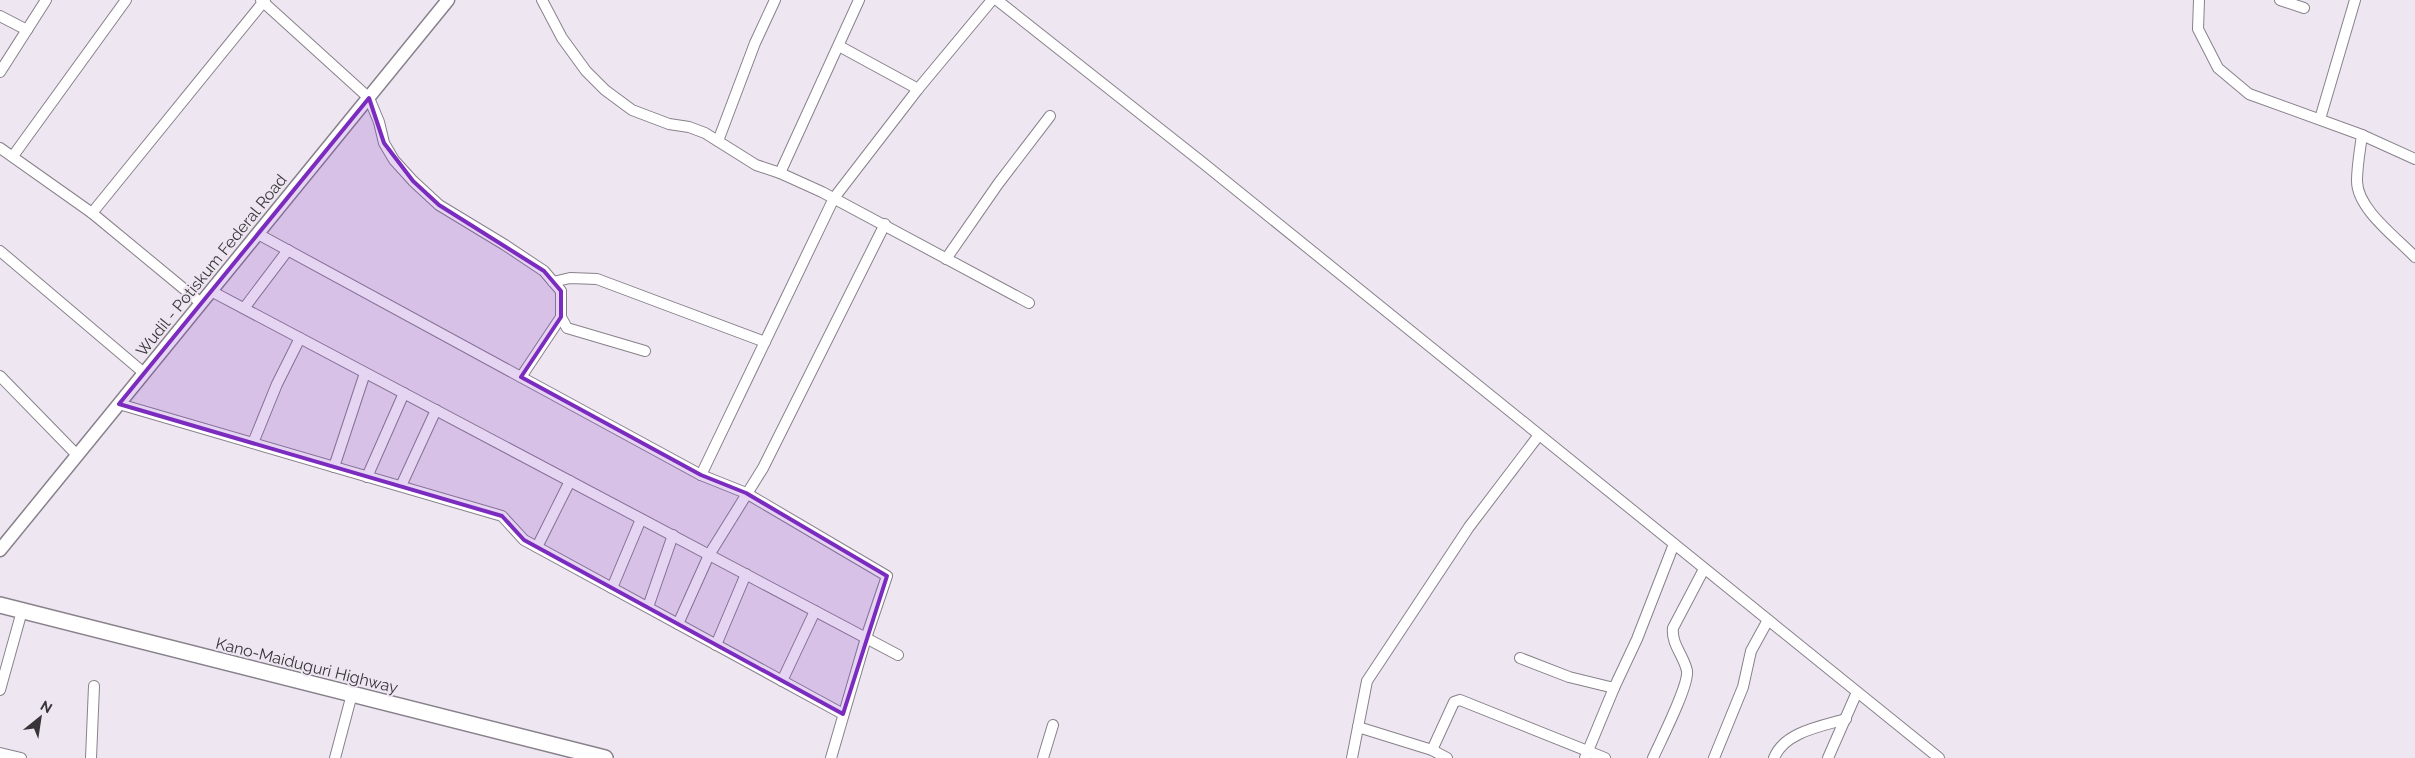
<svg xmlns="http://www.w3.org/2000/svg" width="2415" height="758" font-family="Raleway,sans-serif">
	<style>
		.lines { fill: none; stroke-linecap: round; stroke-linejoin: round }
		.minor-casing { stroke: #88818b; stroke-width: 12 }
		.major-casing { stroke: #88818b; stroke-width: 15 }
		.highway-casing { stroke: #88818b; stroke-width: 18 }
		.minor { stroke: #fff; stroke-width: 10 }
		.major { stroke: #fff; stroke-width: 12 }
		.highway { stroke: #fff; stroke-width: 15 }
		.marked { fill: #7b2cbf; fill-opacity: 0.2; stroke: #7b2cbf; stroke-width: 4; stroke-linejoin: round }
		.labels { text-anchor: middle; stroke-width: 4; stroke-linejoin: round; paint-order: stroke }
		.street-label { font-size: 16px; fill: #383539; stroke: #eee6f1 }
	</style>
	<rect width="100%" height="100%" fill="#eee6f1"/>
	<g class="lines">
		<defs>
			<g id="minor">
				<polyline points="261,0 369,98 379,122 384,143 394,160 413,181 439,205 505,245 544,271 561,291 561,317 567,328 645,351"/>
				<polyline points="542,0 562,38 586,71 605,90 632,110 669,124 689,127 705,133 756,165 780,173 822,192 1029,303"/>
				<polyline points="997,0 1203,163 1939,758"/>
				<path d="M2199,0L2198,29L2218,68L2249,94L2362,135C2360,150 2357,166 2357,181C2357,209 2397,238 2415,257"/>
				<polyline points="2280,0 2304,8"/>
				<polyline points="0,16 27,30"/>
				<polyline points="839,46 918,89"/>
				<polyline points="0,72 46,0"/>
				<polyline points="2320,119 2355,0"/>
				<polyline points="2362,135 2415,159"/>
				<polyline points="718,141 755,43 775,0"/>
				<polyline points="0,148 92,213 201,303"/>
				<polyline points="13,156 126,0"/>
				<polyline points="780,173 859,0"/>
				<polyline points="92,213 265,0"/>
				<polyline points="258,234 701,475 746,493 887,576 866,638 831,758"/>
				<polyline points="0,251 144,373"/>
				<polyline points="946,259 998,184 1050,116"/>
				<polyline points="553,282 570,278 597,279 765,342"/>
				<polyline points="211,291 898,655"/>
				<polyline points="245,307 288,250"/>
				<polyline points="0,376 77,455"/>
				<polyline points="521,377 561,317"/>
				<polyline points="119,404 502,516 524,540 843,714"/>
				<polyline points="253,443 277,384 300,338"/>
				<polyline points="334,467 365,373"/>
				<polyline points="701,475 834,198 918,89 992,0"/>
				<polyline points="367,477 404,393"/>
				<polyline points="401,486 436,410"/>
				<polyline points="537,547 570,481"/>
				<polyline points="612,588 641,519"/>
				<polyline points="648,607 673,535"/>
				<polyline points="678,624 709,555 763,468 885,224"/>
				<polyline points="716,645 746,574"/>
				<polyline points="1520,658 1569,677 1614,688"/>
				<polyline points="782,681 815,611"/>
				<polyline points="0,690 22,611"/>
				<polyline points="1358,727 1432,750 1447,758"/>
				<polyline points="1432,750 1454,702 1460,700 1605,758"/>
				<polyline points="0,753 21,758"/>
				<polyline points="91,758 94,686"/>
				<polyline points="335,758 352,694"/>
				<polyline points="1043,758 1053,725"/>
				<polyline points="1352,758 1367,681 1469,527 1539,435"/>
				<polyline points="1585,758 1614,688 1637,639 1674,544"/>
				<path d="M1653,758C1660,742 1689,686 1687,671C1684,656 1671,644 1673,628L1704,569"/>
				<polyline points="1714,758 1743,687 1751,651 1768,620"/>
				<path d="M1774,758C1784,732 1822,726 1846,719"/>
				<polyline points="1828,758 1857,692"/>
			</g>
			<polyline id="major" points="0,550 448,0"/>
			<polyline id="highway" points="0,605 605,758"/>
		</defs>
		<use href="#minor" class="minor-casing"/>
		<use href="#major" class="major-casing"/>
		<use href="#highway" class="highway-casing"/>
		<use href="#minor" class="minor"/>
		<use href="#major" class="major"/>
		<use href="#highway" class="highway"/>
	</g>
	<path class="marked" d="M369,98L384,143L413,181L439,205L544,271L561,291V317L521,377L701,475L746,493L887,576L843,714L524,540L502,516L119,404Z"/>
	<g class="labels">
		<g class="street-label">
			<text transform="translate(211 265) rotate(-51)" y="6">Wudil - Potiskum Federal Road</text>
			<text transform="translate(307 665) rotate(14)" y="6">Kano-Maiduguri Highway</text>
		</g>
	</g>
	<g transform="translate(40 718) rotate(30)" stroke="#eee6f1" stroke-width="4" paint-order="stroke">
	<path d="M0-4L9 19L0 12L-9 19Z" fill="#383539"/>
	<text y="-8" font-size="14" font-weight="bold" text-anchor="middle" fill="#383539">N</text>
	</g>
</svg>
